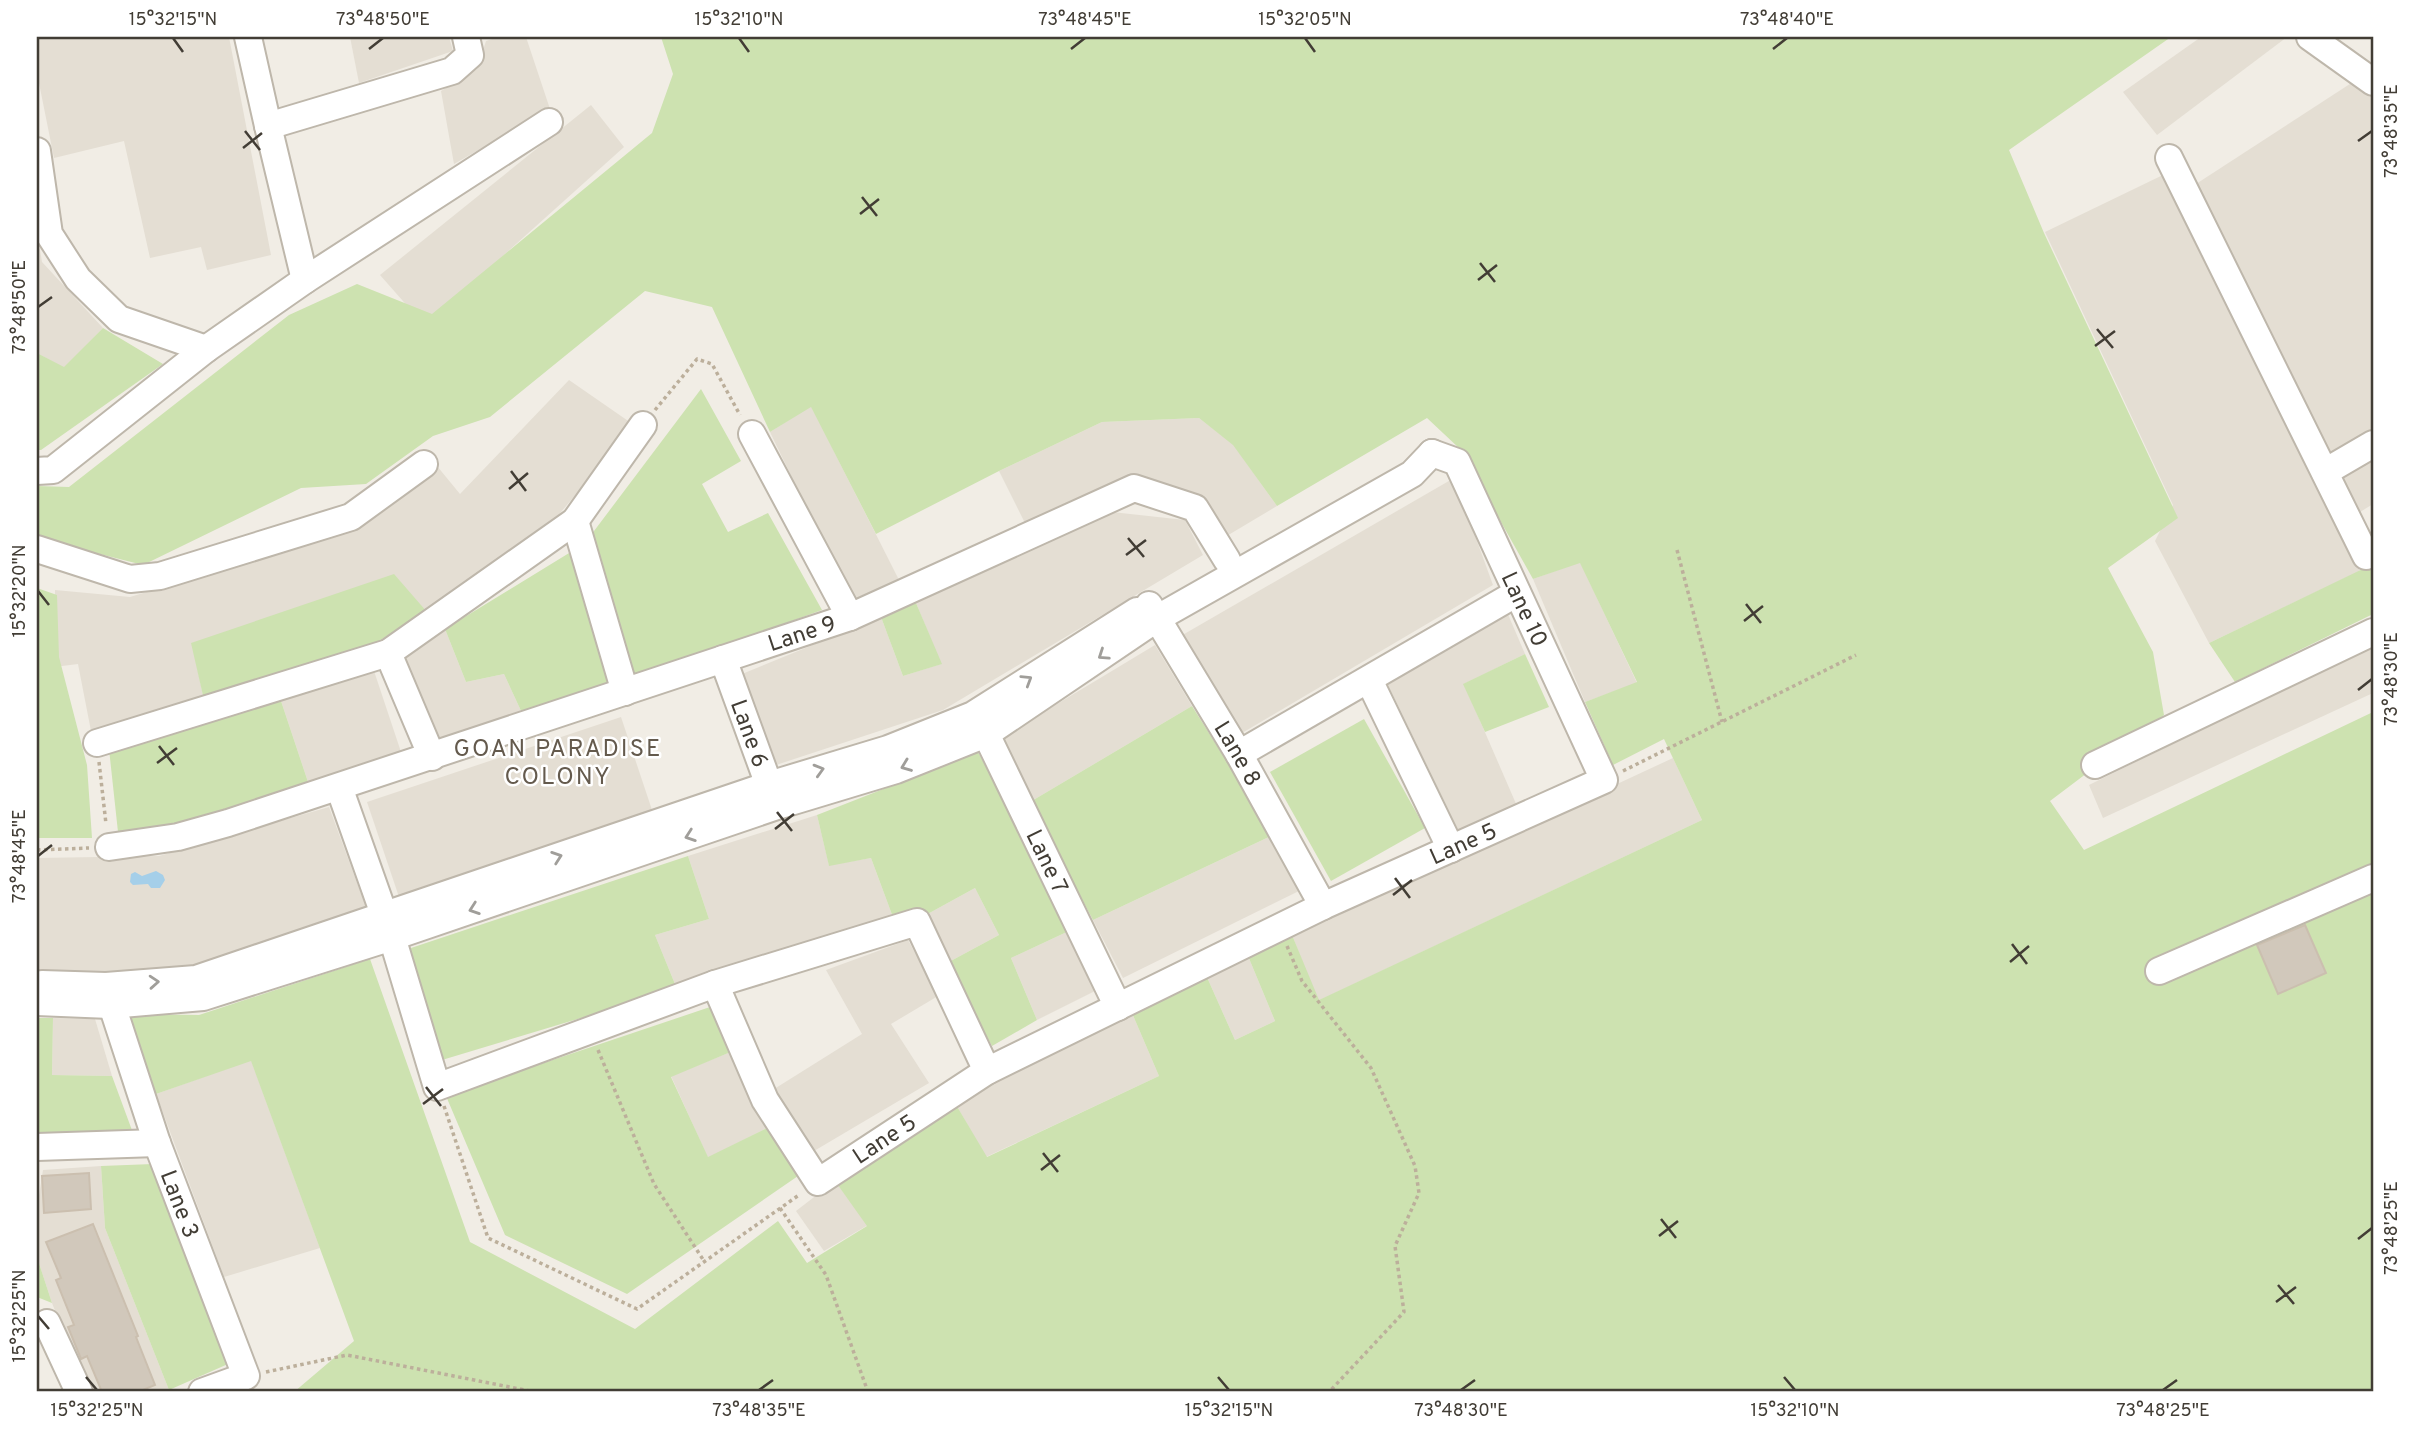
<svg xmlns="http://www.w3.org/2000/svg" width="2410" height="1429" font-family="Overpass,sans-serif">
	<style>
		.residential { fill: #e4ded3 }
		.green { fill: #cde2b0 }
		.water { fill: #a5cfe9 }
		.building { fill: #d1c8bb; stroke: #cbbfaf; stroke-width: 2 }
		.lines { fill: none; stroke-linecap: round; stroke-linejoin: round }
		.minor-casing { stroke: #beb7ab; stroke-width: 30 }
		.path { stroke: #bcaf9b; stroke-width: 3.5; stroke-dasharray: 3.5 3.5; stroke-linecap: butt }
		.minor { stroke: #fff; stroke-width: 26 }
		.oneway { stroke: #a09e9a }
		.ticks { fill: none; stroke: #423d35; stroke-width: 2.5 }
		.labels { text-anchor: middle; stroke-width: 5; stroke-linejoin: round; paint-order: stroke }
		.street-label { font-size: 23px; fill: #423d35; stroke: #fff }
		.neighbourhood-label { font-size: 24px; letter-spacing: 2px; fill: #645a4d; stroke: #fff }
		.neatline { fill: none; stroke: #423d35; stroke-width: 2.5 }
		.ticks-label { font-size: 18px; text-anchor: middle; fill: #423d35 }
	</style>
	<rect width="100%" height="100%" fill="#f1ede5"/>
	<g class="residential">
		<polygon points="37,37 229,37 271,255 207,270 201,247 150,258 124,141 54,158 37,73"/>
		<polygon points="350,37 449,37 453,51 359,83"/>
		<polygon points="498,37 526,37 550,109 454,164 441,91 477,69 486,41"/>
		<polygon points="2201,37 2287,37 2157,135 2123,92"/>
		<polygon points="2356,80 2373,94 2373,434 2330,460 2196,184"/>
		<polygon points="591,105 624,147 425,326 380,275"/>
		<polygon points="2165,174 2360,571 2209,643 2155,541 2173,505 2045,232"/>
		<polygon points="37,232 42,262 103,328 64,368 37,353"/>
		<polygon points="569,380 634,425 556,518 427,612 192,643 204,700 91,731 78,664 54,667 55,590 130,597 340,533 437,466 460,494"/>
		<polygon points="811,406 899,580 851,600 770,432"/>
		<polygon points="1199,418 1233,444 1277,506 1225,537 1133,481 1025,523 999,471 1102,422"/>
		<polygon points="2373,458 2373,504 2360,512 2342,476"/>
		<polygon points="1454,478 1493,585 1237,736 1179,637"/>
		<polygon points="1112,512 1185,520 1203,555 943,710 773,766 742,674 881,617 903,676 941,664 916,603"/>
		<polygon points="1580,562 1637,683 1585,702 1533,579"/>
		<polygon points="1507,612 1525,654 1464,684 1517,806 1459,832 1388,685"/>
		<polygon points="445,629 466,682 504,674 522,713 429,745 398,661"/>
		<polygon points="1155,645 1192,706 1030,802 999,739"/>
		<polygon points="2373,645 2373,693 2103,818 2089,785"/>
		<polygon points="374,671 402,755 309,785 281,701"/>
		<polygon points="621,717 653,813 399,897 367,802"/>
		<polygon points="1673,758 1702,820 1318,1001 1292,935"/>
		<polygon points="329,807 366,907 194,968 37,974 37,858 159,856"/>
		<polygon points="817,815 829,865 871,858 894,920 677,989 655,935 709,919 688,856"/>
		<polygon points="1273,835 1301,890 1123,978 1093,920"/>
		<polygon points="975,888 999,935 947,963 924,916"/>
		<polygon points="1071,930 1099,989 1037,1020 1011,958"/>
		<polygon points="908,940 938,996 891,1024 929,1083 814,1151 771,1091 862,1034 826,970"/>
		<polygon points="1248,956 1275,1021 1235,1040 1206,975"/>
		<polygon points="1132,1013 1159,1076 986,1157 955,1103"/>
		<polygon points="53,1018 95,1019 112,1076 52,1075"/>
		<polygon points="733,1051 767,1128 708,1158 671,1076"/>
		<polygon points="251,1060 320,1248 224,1277 156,1094"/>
		<polygon points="101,1166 105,1228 169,1390 164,1392 87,1392 52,1303 37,1257 37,1208 43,1170"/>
		<polygon points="835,1181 868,1225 824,1251 796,1211"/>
	</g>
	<g class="green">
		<polygon points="661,37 2171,37 2009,150 2044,233 2178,518 2108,568 2153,652 2164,715 2050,801 2084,850 2373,712 2373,1392 294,1392 354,1341 251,1061 156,1094 125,1014 199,1015 370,959 470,1242 635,1329 778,1221 807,1263 867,1226 835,1181 955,1103 987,1157 1159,1076 1132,1013 1206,975 1235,1040 1275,1021 1248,956 1292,935 1319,1000 1702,820 1664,739 1613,765 1585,702 1637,682 1580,563 1533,579 1460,449 1427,418 1277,506 1233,445 1199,418 1102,422 999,471 876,534 811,407 770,432 712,307 645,291 490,417 433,436 366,484 301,488 143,565 37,538 37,486 69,487 289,315 357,284 432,314 652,133 673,74"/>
		<polygon points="103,328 163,364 41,450 37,450 37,353 64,367"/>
		<polygon points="701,389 741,461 702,484 728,532 768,513 822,610 634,678 591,535"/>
		<polygon points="574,550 616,685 522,713 504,674 466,682 445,629"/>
		<polygon points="2373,564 2373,614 2235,682 2209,643"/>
		<polygon points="394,574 427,612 372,645 204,700 191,643"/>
		<polygon points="37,588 57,595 59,657 87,765 92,838 37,838"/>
		<polygon points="916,603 942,664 903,676 881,617"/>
		<polygon points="1525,654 1549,707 1485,732 1463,684"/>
		<polygon points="281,701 309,785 163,827 118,832 109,749"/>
		<polygon points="1192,706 1273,835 1093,920 1030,802"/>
		<polygon points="1364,719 1425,828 1331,881 1270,772"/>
		<polygon points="978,752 1071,930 1011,958 1037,1020 992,1046 947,963 999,935 975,888 924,916 894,920 871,858 829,866 817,815"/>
		<polygon points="688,856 709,919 655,935 677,989 442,1060 408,949"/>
		<polygon points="713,1006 733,1051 671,1077 708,1157 767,1128 798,1176 627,1294 505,1235 446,1096"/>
		<polygon points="37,1018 53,1018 52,1075 112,1076 133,1133 37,1134"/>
		<polygon points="153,1164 228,1364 169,1390 105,1228 101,1166"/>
		<polygon points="37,1257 52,1303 37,1297"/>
	</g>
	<polygon class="water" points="156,871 163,875 165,880 160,888 151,888 148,884 133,885 130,882 131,874 135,872 142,876"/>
	<g class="building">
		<polygon points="2305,925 2326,973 2278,994 2257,945"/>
		<polygon points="89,1173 91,1209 44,1213 42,1176"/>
		<polygon points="93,1224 138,1336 136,1337 155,1385 138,1392 102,1392 87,1356 81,1359 68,1327 74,1325 56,1280 61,1278 46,1242"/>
	</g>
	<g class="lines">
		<defs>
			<g id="minor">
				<polyline points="248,37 268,126"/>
				<polyline points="2310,37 2373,82"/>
				<polyline points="37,151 49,234 78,279 119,319 206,349"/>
				<polyline points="2169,158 2366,556"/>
				<polyline points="305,280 268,126 452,71 470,55 466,37"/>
				<polyline points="752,434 850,617"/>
				<polyline points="37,471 53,470 206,349 305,280 549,122"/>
				<polyline points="2325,472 2373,444"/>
				<polyline points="575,521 625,692"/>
				<polyline points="37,549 130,579 160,576 351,517 424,464"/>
				<path id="s1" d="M1149,605L1239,754L1323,906"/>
				<polyline points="388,653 432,757"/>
				<path id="s2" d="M723,659L774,799"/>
				<polyline points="1369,680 1451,849"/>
				<path id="s3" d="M977,720L986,734L1118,1007"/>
				<polyline points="97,743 388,653 575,521 643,425"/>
				<polyline points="1239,754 1517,593"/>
				<polyline points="2095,765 2373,632"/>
				<polyline points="339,787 392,937 437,1087 715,984 917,922 987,1071"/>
				<path id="s4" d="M109,847L178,837L228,823L850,617L1134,488L1195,508L1227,560"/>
				<polyline points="2159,971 2373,878"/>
				<polyline points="42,984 106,986 196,979 769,785 888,749 973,715 1137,611"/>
				<path id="s5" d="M715,984L765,1100L818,1182L987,1071L1323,906L1604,780L1457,462L1432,453"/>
				<path id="s6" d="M107,990L157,1143L246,1376L202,1392"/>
				<polyline points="37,1002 110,1005 203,997 392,937 777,806 896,770 986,734 1156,619 1412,474 1432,453"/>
				<polyline points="37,1147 157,1143"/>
				<polyline points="47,1323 79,1392"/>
			</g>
		</defs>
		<use href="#minor" class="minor-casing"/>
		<g class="path">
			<polyline points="655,410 697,359 712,364 740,415"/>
			<polyline points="1677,550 1722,722"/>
			<polyline points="99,762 106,824"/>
			<polyline points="1623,771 1856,655"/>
			<polyline points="37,850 89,848"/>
			<polyline points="1287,946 1302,981 1371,1068 1415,1166 1419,1193 1395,1246 1404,1312 1329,1392"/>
			<polyline points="598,1050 654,1184 704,1261"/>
			<polyline points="444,1106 488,1238 637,1309 799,1195"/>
			<polyline points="780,1208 826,1275 868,1392"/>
			<polyline points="266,1372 347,1355 535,1392"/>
		</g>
		<use href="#minor" class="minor"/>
	</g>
	<defs><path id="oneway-chevron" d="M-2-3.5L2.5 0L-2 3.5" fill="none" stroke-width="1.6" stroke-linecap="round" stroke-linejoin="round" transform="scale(1.75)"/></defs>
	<g class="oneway">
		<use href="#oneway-chevron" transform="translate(1103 655) rotate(146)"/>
		<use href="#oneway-chevron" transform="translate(1027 680) rotate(-32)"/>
		<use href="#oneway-chevron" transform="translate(906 766) rotate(159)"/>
		<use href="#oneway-chevron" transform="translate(819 770) rotate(-16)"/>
		<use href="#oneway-chevron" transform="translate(690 836) rotate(161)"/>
		<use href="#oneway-chevron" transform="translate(557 857) rotate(-19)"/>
		<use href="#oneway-chevron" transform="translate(474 909) rotate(161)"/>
		<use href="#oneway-chevron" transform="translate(154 982) rotate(-4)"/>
	</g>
	<path class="ticks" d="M173,38L183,52M739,38L749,52M1305,38L1315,52M369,49L383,38M1071,49L1085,38M1773,49L1787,38M245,131L260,150M2358,141L2372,131M243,148L262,133M862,197L877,216M860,214L879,199M1480,263L1495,282M1478,280L1497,265M38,307L52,297M2097,329L2113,348M2095,346L2115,331M511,471L526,491M509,489L528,473M1128,538L1144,557M1126,555L1146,540M38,591L49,605M1746,604L1761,623M1744,621L1763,606M2358,690L2372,679M159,746L174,765M157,763L177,748M777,812L792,831M775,829L794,814M38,856L52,845M1395,878L1410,898M1393,895L1412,880M2012,944L2027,964M2010,962L2029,946M426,1087L441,1106M423,1104L443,1089M1043,1153L1058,1172M1041,1170L1060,1155M1661,1219L1676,1238M1659,1236L1678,1221M2358,1239L2372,1228M2278,1285L2294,1304M2276,1302L2296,1287M38,1316L49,1329M86,1377L97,1390M1218,1377L1229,1390M1784,1377L1795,1390M759,1390L773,1380M1461,1390L1475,1380M2163,1390L2177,1380"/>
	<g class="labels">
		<g class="street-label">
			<text transform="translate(1525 609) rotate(65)" y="8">Lane 10</text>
			<text dy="8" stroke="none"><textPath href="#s4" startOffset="726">Lane 9</textPath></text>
			<text dy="8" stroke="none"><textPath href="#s2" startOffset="79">Lane 6</textPath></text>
			<text dy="8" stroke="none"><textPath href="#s1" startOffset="173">Lane 8</textPath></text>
			<text dy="8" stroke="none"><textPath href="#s5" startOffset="954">Lane 5</textPath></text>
			<text dy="8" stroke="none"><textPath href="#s3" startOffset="158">Lane 7</textPath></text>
			<text dy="8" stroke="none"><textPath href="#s5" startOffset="303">Lane 5</textPath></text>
			<text dy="8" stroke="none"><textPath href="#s6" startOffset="226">Lane 3</textPath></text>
		</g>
		<g class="neighbourhood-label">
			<text x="558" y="756">GOAN PARADISE<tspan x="558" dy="28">COLONY</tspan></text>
		</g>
	</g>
	<rect width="2410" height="1429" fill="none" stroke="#ffffff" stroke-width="77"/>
	<rect x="38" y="38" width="2334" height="1352" class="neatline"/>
	<g class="ticks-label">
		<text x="173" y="25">15°32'15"N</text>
		<text x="383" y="25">73°48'50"E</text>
		<text x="739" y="25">15°32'10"N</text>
		<text x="1085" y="25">73°48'45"E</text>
		<text x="1305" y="25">15°32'05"N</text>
		<text x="1787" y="25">73°48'40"E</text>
		<text transform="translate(2391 131) rotate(-90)" y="6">73°48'35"E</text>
		<text transform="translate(19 307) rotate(-90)" y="6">73°48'50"E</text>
		<text transform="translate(19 591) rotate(-90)" y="6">15°32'20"N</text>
		<text transform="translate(2391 679) rotate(-90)" y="6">73°48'30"E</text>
		<text transform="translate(19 856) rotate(-90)" y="6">73°48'45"E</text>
		<text transform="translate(2391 1228) rotate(-90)" y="6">73°48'25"E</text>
		<text transform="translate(19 1316) rotate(-90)" y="6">15°32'25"N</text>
		<text x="97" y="1416">15°32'25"N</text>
		<text x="759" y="1416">73°48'35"E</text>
		<text x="1229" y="1416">15°32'15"N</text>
		<text x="1461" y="1416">73°48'30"E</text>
		<text x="1795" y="1416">15°32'10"N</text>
		<text x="2163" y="1416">73°48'25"E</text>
	</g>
</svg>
